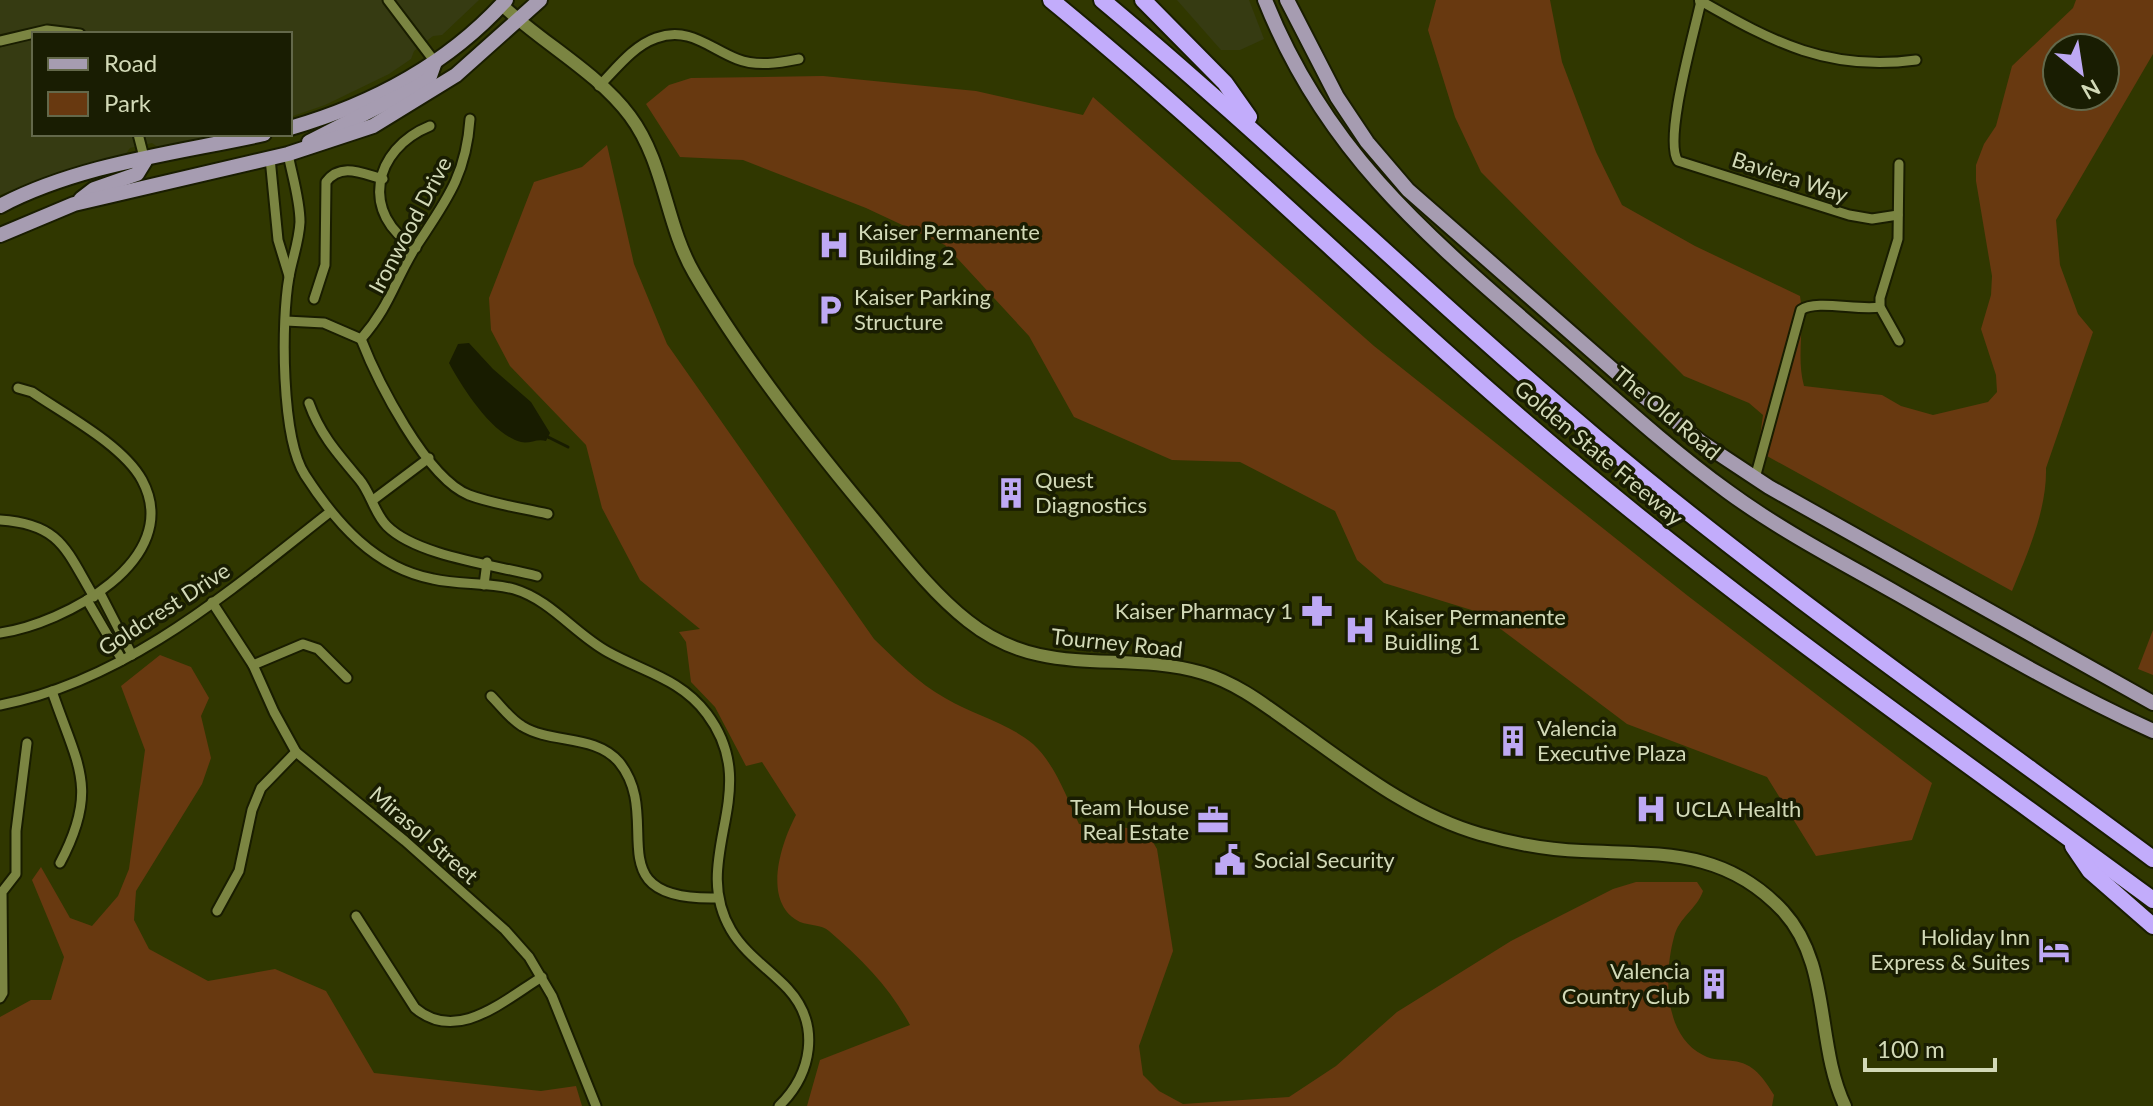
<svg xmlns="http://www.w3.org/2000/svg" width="2153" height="1106" font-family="Lato,sans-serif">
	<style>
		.built { fill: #363b12 }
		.green { fill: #683910; fill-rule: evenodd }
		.water { fill: #181c00 }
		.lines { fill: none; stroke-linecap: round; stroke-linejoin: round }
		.stream { stroke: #181c00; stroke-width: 3 }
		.street-casing { stroke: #191d00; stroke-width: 13 }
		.secondary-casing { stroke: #191d00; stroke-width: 16 }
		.primary-casing { stroke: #191d00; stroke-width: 18 }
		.highway-casing { stroke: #191d00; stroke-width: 20 }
		.street { stroke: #7b8542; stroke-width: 9 }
		.secondary { stroke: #7b8542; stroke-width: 12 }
		.primary { stroke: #a69cb1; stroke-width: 14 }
		.highway { stroke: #c2acfb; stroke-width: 16 }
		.labels { text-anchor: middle; stroke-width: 7; stroke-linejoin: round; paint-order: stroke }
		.street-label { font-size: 22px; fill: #d2d9b7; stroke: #191d02 }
		.poi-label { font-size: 22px; fill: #d2d9b7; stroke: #191d02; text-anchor: start }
	</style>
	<rect width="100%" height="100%" fill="#303700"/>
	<g class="built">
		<polygon points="0,0 479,0 442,35 433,36 414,51 411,59 389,74 325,105 290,117 290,34 34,34 34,134 220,134 159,148 152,143 130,148 125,155 61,171 0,195"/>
		<polygon points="1177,0 1249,0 1264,39 1240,50 1221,50"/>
	</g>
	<g class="green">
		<path d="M1436,0H1550L1562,62L1596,152L1622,205L1695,246L1800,296C1805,326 1796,357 1804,386L1882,395L1901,406L1933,415L1988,402L1997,392L1996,375L1981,329L1991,295L1992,276L1976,181V165L1984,144L1996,126L2012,66L2073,8L2076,0H2153V54L2056,220L2060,265L2078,314L2093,332L2046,468C2047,509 2028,553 2012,591L1758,451L1763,415L1749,403L1684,376L1481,172L1455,117L1428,30ZM2057,48H2105V96H2057Z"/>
		<polygon points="823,76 976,91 1083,115 1093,97 1374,346 1688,596 1932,783 1912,840 1816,856 1767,777 1627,724 1478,612 1384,583 1357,560 1335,511 1240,462 1172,460 1074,417 1029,336 945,245 866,208 743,160 680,157 646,104 669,85 691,78"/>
		<path d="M607,145L634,264L667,344L874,639C896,660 918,683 945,698C974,715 1008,723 1033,744C1055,764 1067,798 1079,824C1109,831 1142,818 1157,849L1173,951L1139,1046L1143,1075L1159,1091L1183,1104L1289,1097L1336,1066L1397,1012L1511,941L1613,889L1636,882H1697L1703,891C1697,909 1679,917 1674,937C1664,974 1663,1035 1703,1055C1714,1061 1722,1059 1733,1061C1754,1063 1764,1079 1774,1095L1772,1106H807L820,1060L910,1025C890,988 862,959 829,931C821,924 810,926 800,922C761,903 781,843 796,815L762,762L746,766L715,707L691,682L686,642L679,632L700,629L640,580L602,508L586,445L510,366L491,330L489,298L534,182L582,167Z"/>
		<polygon points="2153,630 2153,675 2138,669"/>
		<polygon points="160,655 191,667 209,698 201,716 211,758 202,784 136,891 134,920 149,949 208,981 275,969 326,991 374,1073 541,1091 576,1086 582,1106 0,1106 0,1017 31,1000 51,1000 64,957 32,880 41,867 70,918 92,926 118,896 129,869 145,750 121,686"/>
	</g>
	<path class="water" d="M469,343L493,369L531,402L550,433L546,441C537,438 530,444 521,442C492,435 462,387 449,363L458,344Z"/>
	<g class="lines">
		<polyline class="stream" points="548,437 568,447"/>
		<defs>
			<g id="street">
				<polyline points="388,0 435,62"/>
				<polyline points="0,41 47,30 80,34"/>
				<path d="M599,86C616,69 633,46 656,38C689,26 709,48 737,59C757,67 779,63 799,59"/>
				<polyline points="138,134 145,161"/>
				<path d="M288,154C292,175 300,200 300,222C299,242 292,259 289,277C281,321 281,438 305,475C336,523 375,568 433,579C459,585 488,582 514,589C551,600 575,634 608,652C644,672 681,679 707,714C765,791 688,857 731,930C745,954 769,969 788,989C821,1025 812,1074 779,1106"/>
				<polyline points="270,158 278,240 289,276"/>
				<path d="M1898,215L1872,219L1849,215L1678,161C1663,140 1695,30 1701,1C1773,42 1829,72 1916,60"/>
				<path d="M416,248C359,214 373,149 430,126"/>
				<path d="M314,299L325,265L326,182C341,162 363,174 383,179"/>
				<polyline points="286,321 324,323 361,339"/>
				<path d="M361,339C377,380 426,478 469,495C493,504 522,508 548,514"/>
				<path d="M361,339C390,306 394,282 415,248C445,202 466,177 470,119"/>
				<polyline points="1899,341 1880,307 1880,298 1898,239 1899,164"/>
				<path d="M309,403C320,434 337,453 359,479C371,493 374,513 387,526C417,556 495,565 537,576"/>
				<path d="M1755,478L1801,310C1816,299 1858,311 1880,307"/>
				<polyline points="373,500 429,458"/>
				<path d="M0,520C61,524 66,550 94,597"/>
				<polyline points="484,585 487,562"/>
				<polyline points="100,593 132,655"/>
				<polyline points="87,600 122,660"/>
				<polyline points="212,602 253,665 274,712 296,752 405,841 505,930 529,957 552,996 596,1106"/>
				<path d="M0,633C63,624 185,560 142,480C123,445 64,414 32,392L18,388"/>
				<polyline points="253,665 303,644 318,649 347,678"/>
				<path d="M52,691C77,765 100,788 60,863"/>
				<path d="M491,696C501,706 510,719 522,726C551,744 595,734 619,762C666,819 592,901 717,898"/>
				<path d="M0,705C127,681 232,589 330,512"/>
				<polyline points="217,911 239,871 252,810 261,788 296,752"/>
				<path d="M356,916L415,1008C457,1044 504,1000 542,977"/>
				<polyline points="0,998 3,993 2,892 16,874 16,831 27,743"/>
			</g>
			<g id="secondary">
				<polyline points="1701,1 1701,0"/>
				<path d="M502,5C542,43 597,72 630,116C665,163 665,223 694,273C742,356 810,443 872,517C901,552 932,593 968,621C1043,681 1121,649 1203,673C1237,683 1265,705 1293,725C1351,766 1410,814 1480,834C1512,843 1548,850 1582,851C1660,855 1724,848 1783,911C1832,965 1815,1043 1845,1106"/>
			</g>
			<g id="primary">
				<path d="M1265,0C1324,148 1421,231 1538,332C1600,385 1661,443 1727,491C1780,530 1840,561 1898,594C1982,642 2065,691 2153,731"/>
				<polyline points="1287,0 1337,97 1367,142 1408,190 1643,396 1701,442 1769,487 2153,703"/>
				<path d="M290,128C373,104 448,64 506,0"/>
				<polyline points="309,142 417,87 429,79 435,62"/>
				<polyline points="81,199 94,189 137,174 145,161"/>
				<path d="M0,206C79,164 178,153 264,134"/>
				<polyline points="0,235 74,204 288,154 373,126 456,75 540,0"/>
			</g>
			<g id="highway">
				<path d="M1051,0C1232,148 1396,315 1576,465C1760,619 1959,757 2153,900"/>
				<path d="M1102,0C1272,142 1429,297 1598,439C1775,588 1967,721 2153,859"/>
				<polyline points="1143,0 1225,83 1249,117"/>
				<polyline points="2073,846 2090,871 2153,926"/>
			</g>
		</defs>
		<use href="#street" class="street-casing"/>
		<use href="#secondary" class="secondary-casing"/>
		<use href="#primary" class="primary-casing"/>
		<use href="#highway" class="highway-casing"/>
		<use href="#street" class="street"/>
		<use href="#secondary" class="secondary"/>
		<use href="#primary" class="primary"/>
		<use href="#highway" class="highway"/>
	</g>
	<defs>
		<symbol id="hospital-bare" viewBox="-9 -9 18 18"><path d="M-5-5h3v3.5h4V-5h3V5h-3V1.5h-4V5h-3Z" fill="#bea9f4" stroke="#191d02" stroke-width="2.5" paint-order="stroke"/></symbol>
		<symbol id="parking-bare" viewBox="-9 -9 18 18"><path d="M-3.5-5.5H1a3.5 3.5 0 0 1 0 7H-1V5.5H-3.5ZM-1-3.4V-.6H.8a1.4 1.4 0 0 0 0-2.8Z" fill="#bea9f4" stroke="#191d02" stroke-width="2.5" paint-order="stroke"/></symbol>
		<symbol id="building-bare" viewBox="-9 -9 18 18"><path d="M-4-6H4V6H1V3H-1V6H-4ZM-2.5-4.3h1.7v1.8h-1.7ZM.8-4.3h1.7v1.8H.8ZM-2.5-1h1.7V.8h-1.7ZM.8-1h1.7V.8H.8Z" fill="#bea9f4" stroke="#191d02" stroke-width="2.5" paint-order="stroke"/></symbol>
		<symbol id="pharmacy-bare" viewBox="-9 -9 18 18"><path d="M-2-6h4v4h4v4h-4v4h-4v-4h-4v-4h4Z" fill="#bea9f4" stroke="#191d02" stroke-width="2.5" paint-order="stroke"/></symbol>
		<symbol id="office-bare" viewBox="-9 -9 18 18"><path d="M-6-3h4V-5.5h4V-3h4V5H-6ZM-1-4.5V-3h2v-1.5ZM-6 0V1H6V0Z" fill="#bea9f4" stroke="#191d02" stroke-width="2.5" paint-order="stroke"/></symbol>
		<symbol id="civic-bare" viewBox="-9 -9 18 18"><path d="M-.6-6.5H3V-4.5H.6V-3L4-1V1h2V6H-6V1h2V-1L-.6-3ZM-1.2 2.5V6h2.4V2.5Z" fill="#bea9f4" stroke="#191d02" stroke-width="2.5" paint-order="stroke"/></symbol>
		<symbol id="hotel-bare" viewBox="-9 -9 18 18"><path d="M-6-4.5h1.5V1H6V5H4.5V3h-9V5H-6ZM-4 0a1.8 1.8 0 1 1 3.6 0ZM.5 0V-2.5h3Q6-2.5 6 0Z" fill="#bea9f4" stroke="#191d02" stroke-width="2.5" paint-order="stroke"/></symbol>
	</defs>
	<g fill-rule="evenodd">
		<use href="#hospital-bare" x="812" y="223" width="44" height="44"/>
		<use href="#parking-bare" x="808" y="288" width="44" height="44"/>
		<use href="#building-bare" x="989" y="471" width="44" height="44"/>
		<use href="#pharmacy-bare" x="1295" y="589" width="44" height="44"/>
		<use href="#hospital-bare" x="1338" y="608" width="44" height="44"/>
		<use href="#building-bare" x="1491" y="719" width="44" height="44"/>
		<use href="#hospital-bare" x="1629" y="787" width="44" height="44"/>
		<use href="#office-bare" x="1191" y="798" width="44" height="44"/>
		<use href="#civic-bare" x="1208" y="838" width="44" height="44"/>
		<use href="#hotel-bare" x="2032" y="928" width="44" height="44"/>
		<use href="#building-bare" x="1692" y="962" width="44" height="44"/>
	</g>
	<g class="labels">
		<g class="street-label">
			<text transform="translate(1790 177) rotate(18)" y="8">Baviera Way</text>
			<text transform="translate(410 225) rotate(-62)" y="8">Ironwood Drive</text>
			<text transform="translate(1667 413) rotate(40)" y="8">The Old Road</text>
			<text transform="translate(1599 453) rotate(40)" y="8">Golden State Freeway</text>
			<text transform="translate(164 609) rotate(-33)" y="8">Goldcrest Drive</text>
			<text transform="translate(1117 643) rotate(6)" y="8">Tourney Road</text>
			<text transform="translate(424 835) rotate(41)" y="8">Mirasol Street</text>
		</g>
		<g class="poi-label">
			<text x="858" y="240">Kaiser Permanente<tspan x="858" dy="25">Building 2</tspan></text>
			<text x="854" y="305">Kaiser Parking<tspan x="854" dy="25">Structure</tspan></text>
			<text x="1035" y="488">Quest<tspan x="1035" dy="25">Diagnostics</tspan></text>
			<text x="1293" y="619" text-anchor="end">Kaiser Pharmacy 1</text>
			<text x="1384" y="625">Kaiser Permanente<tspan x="1384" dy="25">Buidling 1</tspan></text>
			<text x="1537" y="736">Valencia<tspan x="1537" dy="25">Executive Plaza</tspan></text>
			<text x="1189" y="815" text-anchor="end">Team House<tspan x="1189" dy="25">Real Estate</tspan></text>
			<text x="1675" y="817">UCLA Health</text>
			<text x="1254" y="868">Social Security</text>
			<text x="2030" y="945" text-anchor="end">Holiday Inn<tspan x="2030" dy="25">Express &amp; Suites</tspan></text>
			<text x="1690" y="979" text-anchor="end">Valencia<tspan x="1690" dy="25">Country Club</tspan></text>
		</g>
	</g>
	<rect x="32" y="32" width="260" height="104" fill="#191d02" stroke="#63684a" stroke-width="2"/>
	<rect x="48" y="58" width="40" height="12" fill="#a69cb1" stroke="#63684a" stroke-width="2"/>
	<text x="104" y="72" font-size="24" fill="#d2d9b7">Road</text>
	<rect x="48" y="92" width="40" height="24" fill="#683910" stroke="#63684a" stroke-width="2"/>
	<text x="104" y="112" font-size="24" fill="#d2d9b7">Park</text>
	<g transform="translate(2081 72) rotate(150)"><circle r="38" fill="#191d02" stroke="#63684a" stroke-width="2"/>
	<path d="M0-6L14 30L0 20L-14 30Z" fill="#bea9f4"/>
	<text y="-12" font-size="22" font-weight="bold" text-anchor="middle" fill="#d2d9b7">N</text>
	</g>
	<path d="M1865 1058v12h130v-12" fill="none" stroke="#d2d9b7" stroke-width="4"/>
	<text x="1877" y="1058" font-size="24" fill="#d2d9b7" stroke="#191d02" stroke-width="6" paint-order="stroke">100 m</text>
</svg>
